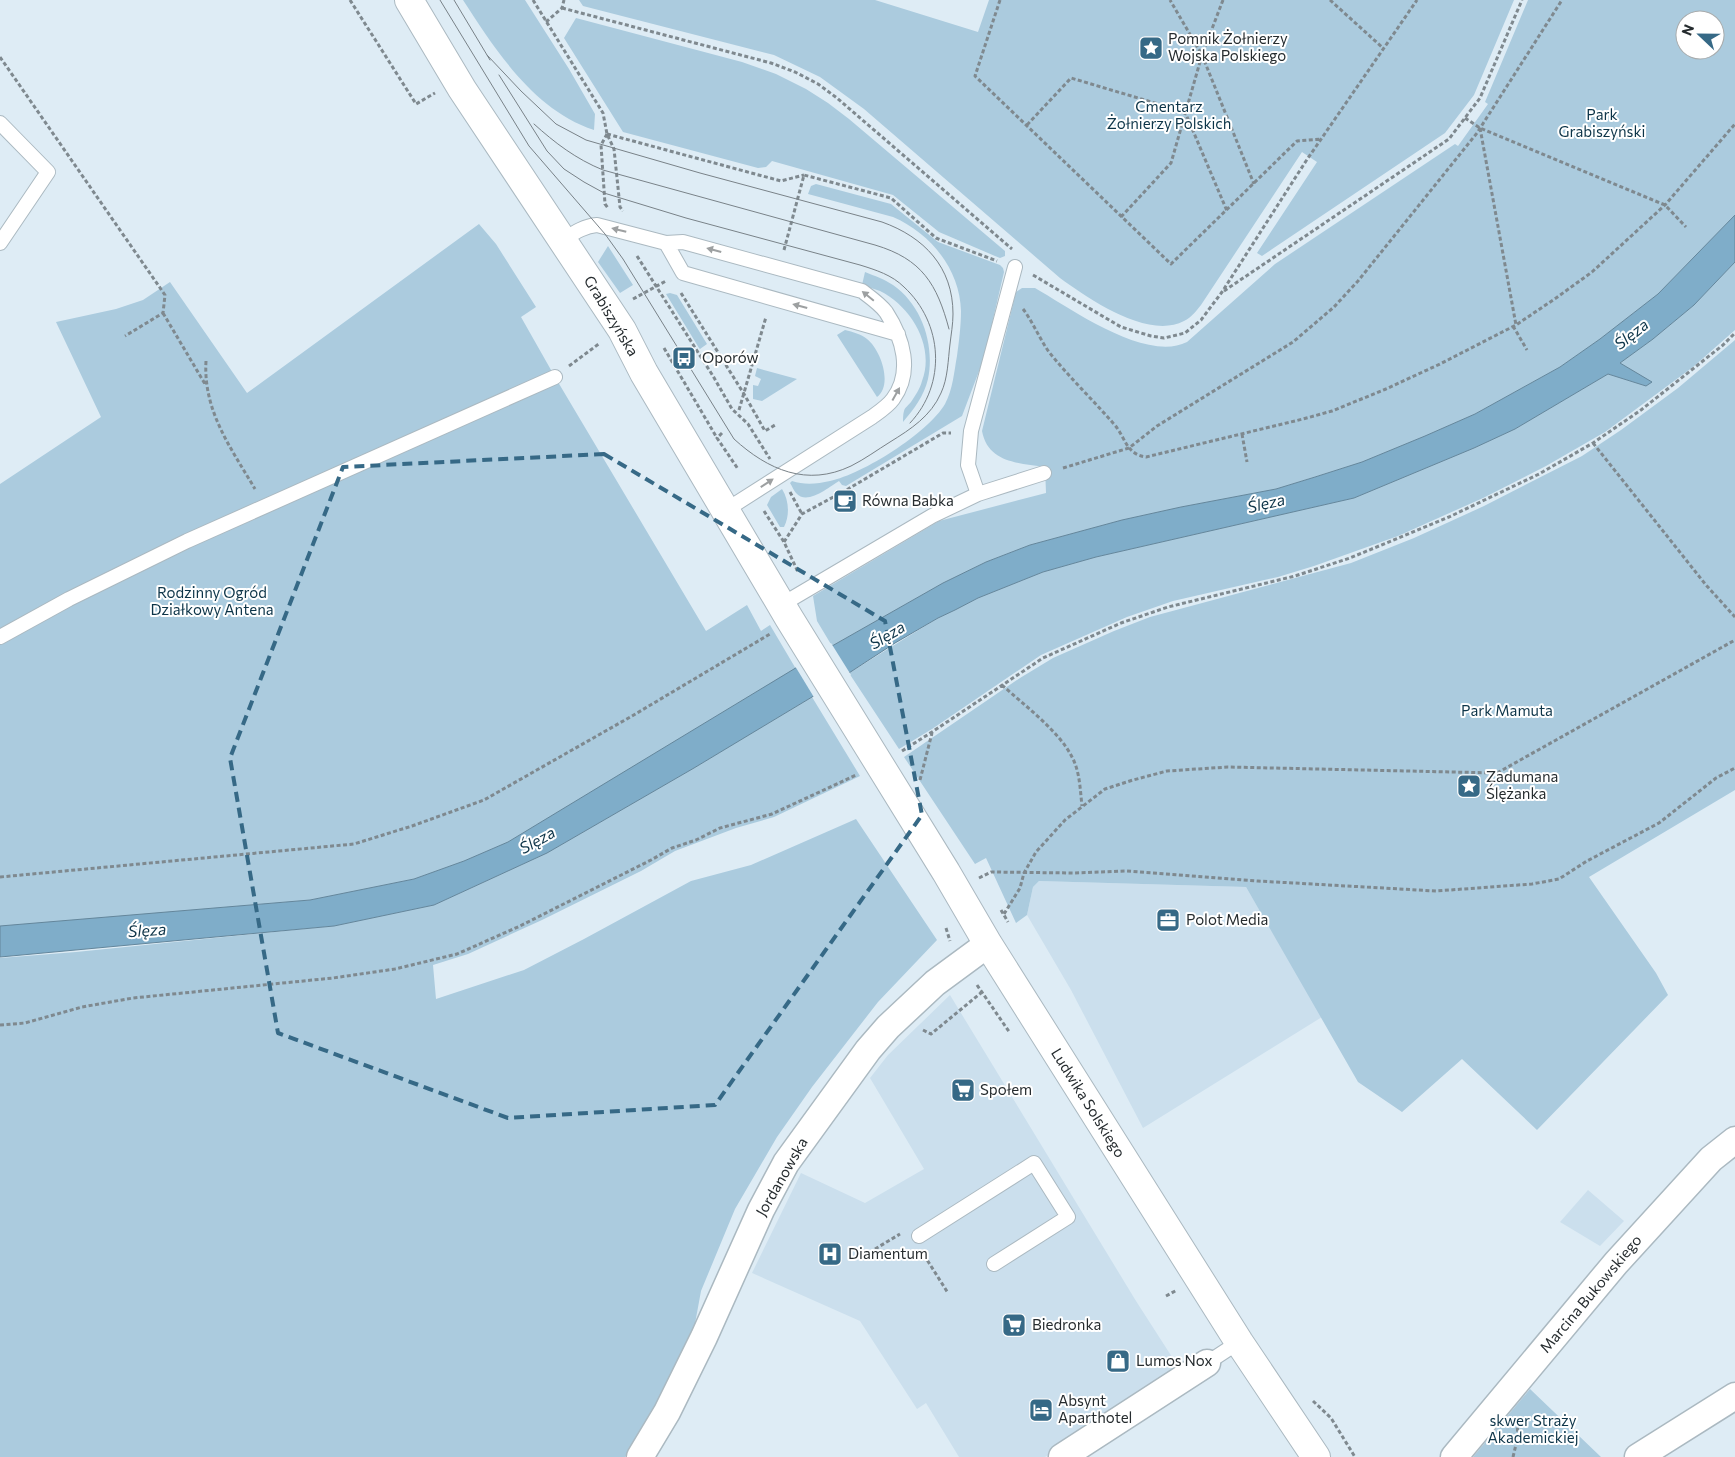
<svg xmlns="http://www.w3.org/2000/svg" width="1735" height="1457" font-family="Commissioner,sans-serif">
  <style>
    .built { fill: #cbdfed }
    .green { fill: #abcbde; fill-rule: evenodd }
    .water { fill: #7fadc9; stroke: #64869b }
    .pier { fill: #deecf5 }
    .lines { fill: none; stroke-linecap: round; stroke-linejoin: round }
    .lane-casing { stroke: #abb9c1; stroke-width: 16 }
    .street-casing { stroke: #abb9c1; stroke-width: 29 }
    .secondary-casing { stroke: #abb9c1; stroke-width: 30 }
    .path { stroke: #7f898f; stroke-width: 3; stroke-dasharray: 4 2.5; stroke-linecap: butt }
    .lane { stroke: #fff; stroke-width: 14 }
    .street { stroke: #fff; stroke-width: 26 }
    .secondary { stroke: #fff; stroke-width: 28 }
    .tram { stroke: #798288; stroke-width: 1 }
    .oneway { fill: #9da0a1 }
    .marked { fill: none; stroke: #366986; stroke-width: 4; stroke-dasharray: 10 6; stroke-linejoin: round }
    .labels { text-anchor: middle; stroke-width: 4; stroke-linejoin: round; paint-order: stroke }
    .poi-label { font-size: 15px; fill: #262c2f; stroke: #fff; text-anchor: start }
    .park-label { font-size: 15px; fill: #0c3448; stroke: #fff }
    .street-label { font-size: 15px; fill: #262c2f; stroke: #fff }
    .water-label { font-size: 16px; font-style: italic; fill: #0f364a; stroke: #fff }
  </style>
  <rect width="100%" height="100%" fill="#deecf5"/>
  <path class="built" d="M1039,881L1246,887L1322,1017L1143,1128L1071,990L1027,915L1033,887Z
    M950,995L1136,1301L1181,1371L1045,1457H959L926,1403L917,1409L860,1321L752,1273L801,1173L865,1203L924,1169L870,1078L888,1055Z
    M1588,1190L1624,1221L1600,1246L1560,1222Z"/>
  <path class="green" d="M463,0H525L569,69L595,114L594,130C534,110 496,51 463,0Z
    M579,0H875L978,32L989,0H1514L1474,95L1445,133L1262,256L1257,253L1317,162L1302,152L1201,305C1196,311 1192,317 1184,321C1148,340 1089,299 1060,278L864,109L820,77L774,55L583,6Z
    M1528,0H1735V215L1658,294L1600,339L1560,367L1475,414L1425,436L1362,462L1276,489L1181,507L1122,520L1030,545L986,562L943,583L832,646L817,621L813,596L939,521L1046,493L1045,467C1019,463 988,463 982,431L1016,292L1022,288H1035C1070,308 1146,363 1187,342L1275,264L1455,144L1458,146L1488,104L1485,102ZM1685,20H1715V50H1685Z
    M576,18L742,62L776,74L806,89L828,103L849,119L1005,251V256L1000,258L995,256L939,232L893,195L772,161L766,167L758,168L623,132L564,38Z
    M816,184L891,204L938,242L1000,265L1003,268L1004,272L984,358L962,416L846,486L842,485L839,481C829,487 807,506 796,493C794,491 792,486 790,483L792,481C804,485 817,484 830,481C863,474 928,433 945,404C953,389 954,372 957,356C959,342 961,325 961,311C960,269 930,233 893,217L808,194L811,186Z
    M479,224L496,244L536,307L521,317L555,377L706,631L747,605L761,631L770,625L796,669L508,842L464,861L414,879L310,900L0,927V484L101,417L56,322L116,309L143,300L170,282L247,393Z
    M608,246L633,285L620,293L598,262Z
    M1735,262V330L1693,367L1605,432L1546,466L1483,498L1398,536L1314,566L1278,577L1173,601L1127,617L1041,655L932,729L899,749L849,673L938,618L955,610L978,598L1043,572L1096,557L1354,498L1474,448L1515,429L1608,374L1646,386L1651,382L1620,363L1653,339L1694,305Z
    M865,272C875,276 884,279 893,285C922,305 935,345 928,379C924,396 914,409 903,422C903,419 903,414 904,411C905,407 909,405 911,402C915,396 920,389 922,381C935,347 912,307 880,291C874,289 868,287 862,285Z
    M670,293L677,295L707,344L700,349L699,348L666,294Z
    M845,330C853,332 861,334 867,339C881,350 893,385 877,397L837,335Z
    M1735,340V790L1589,877L1656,973L1668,995L1537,1130L1462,1059L1402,1112L1358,1082L1246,887L1039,881L1033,887L1027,915L1016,923L986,858L975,864L904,757L1020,678L1053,658L1114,631L1150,617L1351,563L1414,538L1484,506L1582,456L1621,430L1678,388Z
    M757,368L797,379L762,401L753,399V385L758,386L761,379L755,376Z
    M782,489C789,500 790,515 784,527H780L767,505L771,497Z
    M812,697L860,776L774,817L736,828L675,851L641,871L542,920L468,954L433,965L436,999L524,970L584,939L691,881L751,865L856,819L937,940L878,1002L812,1087L777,1137L735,1209L701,1291L694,1329L669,1381L644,1428L625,1457H0V958L76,952L334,926L434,905L547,853L694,768Z
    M1530,1389L1601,1457H1473Z"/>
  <path class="water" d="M1735,215V262L1694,305L1653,339L1620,363L1652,382L1646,386L1608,374L1515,429L1474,448L1354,498L1096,557L1043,572L978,598L955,610L938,618L895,643L812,697L694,768L547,853L434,905L334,926L0,957V926L310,900L414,879L464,861L508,842L832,646L943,583L986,562L1030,545L1122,520L1181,507L1276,489L1315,477L1362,462L1425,436L1475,414L1560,367L1600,339L1658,294Z"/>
  <path class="pier" d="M831,643L851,675L815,699L795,666Z"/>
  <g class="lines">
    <g class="lane-casing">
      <path id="lane" d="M0,123L48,172L0,243
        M563,240C574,233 584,226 597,225L666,243L683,242L862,291C870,297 880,304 886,312C903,338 913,372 893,399C888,406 879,412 872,417L726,510
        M666,243L683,273L898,334
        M978,494L968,465L971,431L1015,267
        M781,605L932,516L978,494L1044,473
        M0,637L69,599L187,541L555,377
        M919,1236L1034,1163L1068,1217L994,1264
        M1207,1363L1239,1342"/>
    </g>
    <g class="street-casing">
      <path id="street" d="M640,1457L667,1412L704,1337L761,1210L786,1163L868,1050L888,1027L935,983L988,944
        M1062,1457L1207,1363
        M1454,1457L1616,1263L1711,1159L1735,1140
        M1638,1457L1735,1396"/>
    </g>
    <g class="secondary-casing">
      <path id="secondary" d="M409,0L462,89L622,330L644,373L789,618L946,872L988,944L1239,1342L1316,1457"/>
    </g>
    <path class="path" d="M350,0L416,104L435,93
      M533,0L603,113L607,134L614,149L620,207L623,211
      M1000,0L975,76L1171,264L1297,141L1321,139
      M1223,0L1202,55L1254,184
      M1330,0L1383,48
      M562,8L771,63L795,72L818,84L837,98L1012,249
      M546,22L562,8L564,0
      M0,57L165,295L163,313L125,336
      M1465,118L1480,128L1665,205L1686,227
      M1027,125L1071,78L1185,112L1227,211
      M1480,128L1516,325
      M607,134L601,145L605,204L608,208
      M607,134L781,181L804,175
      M1121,217L1171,163L1202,55L1170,0
      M784,250L804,175L891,198L936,238L997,261
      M637,256L713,376L732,409L748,424L770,459
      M1033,275L1121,327L1151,336L1164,338L1185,333L1201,320L1222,292L1306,161L1417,0
      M1224,291L1449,139L1480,98L1522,0
      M681,293L744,394L765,431L775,425
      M633,299L666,281
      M1023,309C1033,322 1039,338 1049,352C1069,377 1092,399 1113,423C1126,437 1125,454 1146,457L1303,419L1332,411L1386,389L1440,364L1516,325L1556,298L1592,272L1665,205L1735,124
      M163,313L205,384
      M1513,326L1527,350
      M664,348L717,438
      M206,361C203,411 231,448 255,489
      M569,366L600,343
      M739,410L766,317
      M722,433L717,438L738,469
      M1242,434L1247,462
      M1593,443L1706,585L1735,617
      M1063,468L1129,448L1157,426L1293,342L1334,307L1358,281L1477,133L1562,0
      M790,492L802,514
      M764,511L784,542L798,572
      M784,542L802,514L848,489L943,433H951
      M1002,685C1024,705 1059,731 1072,757C1080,772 1080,789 1082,806
      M902,751L932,732L1043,658L1121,623L1168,607L1295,576L1350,558L1449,517L1539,474L1593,443L1641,410L1723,345L1735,333
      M920,780L932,733
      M0,877L354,844L412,826L484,800L632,716L770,634
      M979,878L991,872L1073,873L1127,871L1258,881L1436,891L1532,884L1559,879L1587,861L1659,823L1716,778L1735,768
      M1001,910L1008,922
      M1004,914L1020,888L1024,873L1036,852L1065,820L1105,789L1133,780L1167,771L1228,767L1497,773L1735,640
      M946,928L950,941
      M977,985L1010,1033
      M0,1025L25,1023L82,1007L133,998L333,978L395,969L457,954L520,926L651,860L672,848L696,840L720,828L772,814L856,775
      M923,1030L931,1034L982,992
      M875,1249L900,1234
      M924,1255L948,1293
      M1166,1296L1177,1290
      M1313,1401L1331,1418L1355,1457
      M1513,1457L1518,1436L1517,1423"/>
    <use href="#lane" class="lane"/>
    <use href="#street" class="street"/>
    <use href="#secondary" class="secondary"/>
    <path class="tram" d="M440,0L529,146L605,234L623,259L734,439C768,470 807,487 851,466C865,459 877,450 890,442C911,429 931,416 941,393C948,378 948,360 950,344C951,335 953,324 953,314C953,267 924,237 882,222L700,173L586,140L556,124L521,91L487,55
      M454,0L490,60
      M499,75L547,151L564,169L584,182L604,193L686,218L860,265C876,270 892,275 904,287C943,323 947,384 910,423
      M534,124C555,143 576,159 603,170L875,245C922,259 937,284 949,329"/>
  </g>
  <defs><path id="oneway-solid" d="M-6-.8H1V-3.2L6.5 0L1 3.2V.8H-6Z" transform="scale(1.25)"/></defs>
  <g class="oneway">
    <use href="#oneway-solid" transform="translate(619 230) rotate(-166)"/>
    <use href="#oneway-solid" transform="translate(714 250) rotate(-165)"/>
    <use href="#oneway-solid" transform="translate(868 296) rotate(-141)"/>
    <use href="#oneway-solid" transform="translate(800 306) rotate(-165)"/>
    <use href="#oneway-solid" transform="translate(896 394) rotate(-61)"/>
    <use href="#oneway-solid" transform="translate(767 483) rotate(-33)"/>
  </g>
  <path class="marked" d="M604,454L885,621L922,815L715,1105L508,1118L278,1033L230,758L343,467Z"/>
  <defs>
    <g id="sight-square" transform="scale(1.25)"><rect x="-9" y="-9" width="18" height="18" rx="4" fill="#366986" stroke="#fff"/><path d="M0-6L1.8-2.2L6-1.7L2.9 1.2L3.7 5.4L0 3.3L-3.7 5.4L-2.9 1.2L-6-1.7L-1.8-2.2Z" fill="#fff"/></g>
    <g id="bus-square" transform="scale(1.25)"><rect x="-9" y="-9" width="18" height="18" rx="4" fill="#366986" stroke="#fff"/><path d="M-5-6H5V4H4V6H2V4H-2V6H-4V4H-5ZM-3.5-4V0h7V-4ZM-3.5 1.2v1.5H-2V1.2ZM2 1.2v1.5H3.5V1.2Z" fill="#fff"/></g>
    <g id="cafe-square" transform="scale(1.25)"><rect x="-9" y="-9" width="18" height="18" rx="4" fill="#366986" stroke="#fff"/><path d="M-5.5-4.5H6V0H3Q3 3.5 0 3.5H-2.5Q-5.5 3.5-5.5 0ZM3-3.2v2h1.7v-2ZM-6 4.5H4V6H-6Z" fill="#fff"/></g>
    <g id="office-square" transform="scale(1.25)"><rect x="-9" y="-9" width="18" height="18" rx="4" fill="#366986" stroke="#fff"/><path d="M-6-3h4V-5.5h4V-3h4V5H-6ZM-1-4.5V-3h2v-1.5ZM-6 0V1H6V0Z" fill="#fff"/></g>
    <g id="supermarket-square" transform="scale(1.25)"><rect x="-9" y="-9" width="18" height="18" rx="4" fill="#366986" stroke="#fff"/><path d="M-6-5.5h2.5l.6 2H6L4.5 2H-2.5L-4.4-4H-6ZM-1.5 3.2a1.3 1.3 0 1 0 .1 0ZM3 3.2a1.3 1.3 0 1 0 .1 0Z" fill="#fff"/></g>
    <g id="hospital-square" transform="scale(1.25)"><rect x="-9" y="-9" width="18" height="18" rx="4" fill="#366986" stroke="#fff"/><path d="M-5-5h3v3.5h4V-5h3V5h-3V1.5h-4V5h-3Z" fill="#fff"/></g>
    <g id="shop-square" transform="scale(1.25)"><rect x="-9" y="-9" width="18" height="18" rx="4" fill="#366986" stroke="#fff"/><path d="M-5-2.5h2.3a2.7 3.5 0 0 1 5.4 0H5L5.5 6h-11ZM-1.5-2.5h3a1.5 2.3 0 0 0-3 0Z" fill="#fff"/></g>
    <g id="hotel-square" transform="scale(1.25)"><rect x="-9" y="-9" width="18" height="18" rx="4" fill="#366986" stroke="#fff"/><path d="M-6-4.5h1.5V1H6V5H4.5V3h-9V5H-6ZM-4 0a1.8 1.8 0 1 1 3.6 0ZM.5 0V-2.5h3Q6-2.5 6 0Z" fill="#fff"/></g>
  </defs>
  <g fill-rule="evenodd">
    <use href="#sight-square" x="1151" y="48"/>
    <use href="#bus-square" x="684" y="358"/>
    <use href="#cafe-square" x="845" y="501"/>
    <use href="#sight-square" x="1469" y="786"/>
    <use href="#office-square" x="1168" y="920"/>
    <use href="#supermarket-square" x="963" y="1090"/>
    <use href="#hospital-square" x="830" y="1254"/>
    <use href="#supermarket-square" x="1014" y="1325"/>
    <use href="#shop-square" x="1118" y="1361"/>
    <use href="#hotel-square" x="1041" y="1410"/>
  </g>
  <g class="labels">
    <g class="poi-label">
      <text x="1168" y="44">Pomnik Żołnierzy<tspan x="1168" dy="17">Wojska Polskiego</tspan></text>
      <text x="702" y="363">Oporów</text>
      <text x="862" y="506">Równa Babka</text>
      <text x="1486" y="782">Zadumana<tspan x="1486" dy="17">Ślężanka</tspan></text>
      <text x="1186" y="925">Polot Media</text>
      <text x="980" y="1095">Społem</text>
      <text x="848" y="1259">Diamentum</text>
      <text x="1032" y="1330">Biedronka</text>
      <text x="1136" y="1366">Lumos Nox</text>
      <text x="1058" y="1406">Absynt<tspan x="1058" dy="17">Aparthotel</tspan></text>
    </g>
    <g class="park-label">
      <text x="1169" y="112">Cmentarz<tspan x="1169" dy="17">Żołnierzy Polskich</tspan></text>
      <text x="1602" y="120">Park<tspan x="1602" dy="17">Grabiszyński</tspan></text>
      <text x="212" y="598">Rodzinny Ogród<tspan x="212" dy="17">Działkowy Antena</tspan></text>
      <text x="1507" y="716">Park Mamuta</text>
      <text x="1533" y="1426">skwer Straży<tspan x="1533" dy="17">Akademickiej</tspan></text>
    </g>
    <g class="street-label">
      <text transform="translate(611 316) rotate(59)" y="5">Grabiszyńska</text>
      <text transform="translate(1088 1103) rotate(58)" y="5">Ludwika Solskiego</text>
      <text transform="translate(782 1177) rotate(-60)" y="5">Jordanowska</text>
      <text transform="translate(1591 1294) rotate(-50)" y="5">Marcina Bukowskiego</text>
    </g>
    <g class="water-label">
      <text transform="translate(1631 334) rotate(-38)" y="6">Ślęza</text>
      <text transform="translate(1266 503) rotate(-13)" y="6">Ślęza</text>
      <text transform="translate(887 635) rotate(-31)" y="6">Ślęza</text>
      <text transform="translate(537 840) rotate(-29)" y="6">Ślęza</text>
      <text transform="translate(147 930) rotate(-4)" y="6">Ślęza</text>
    </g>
  </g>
  <g transform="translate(1700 35) rotate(292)"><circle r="24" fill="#ffffff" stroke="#a8abac"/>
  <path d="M0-4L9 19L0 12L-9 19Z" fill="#366986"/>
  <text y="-8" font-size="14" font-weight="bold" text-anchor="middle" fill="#262c2f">N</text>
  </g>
</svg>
